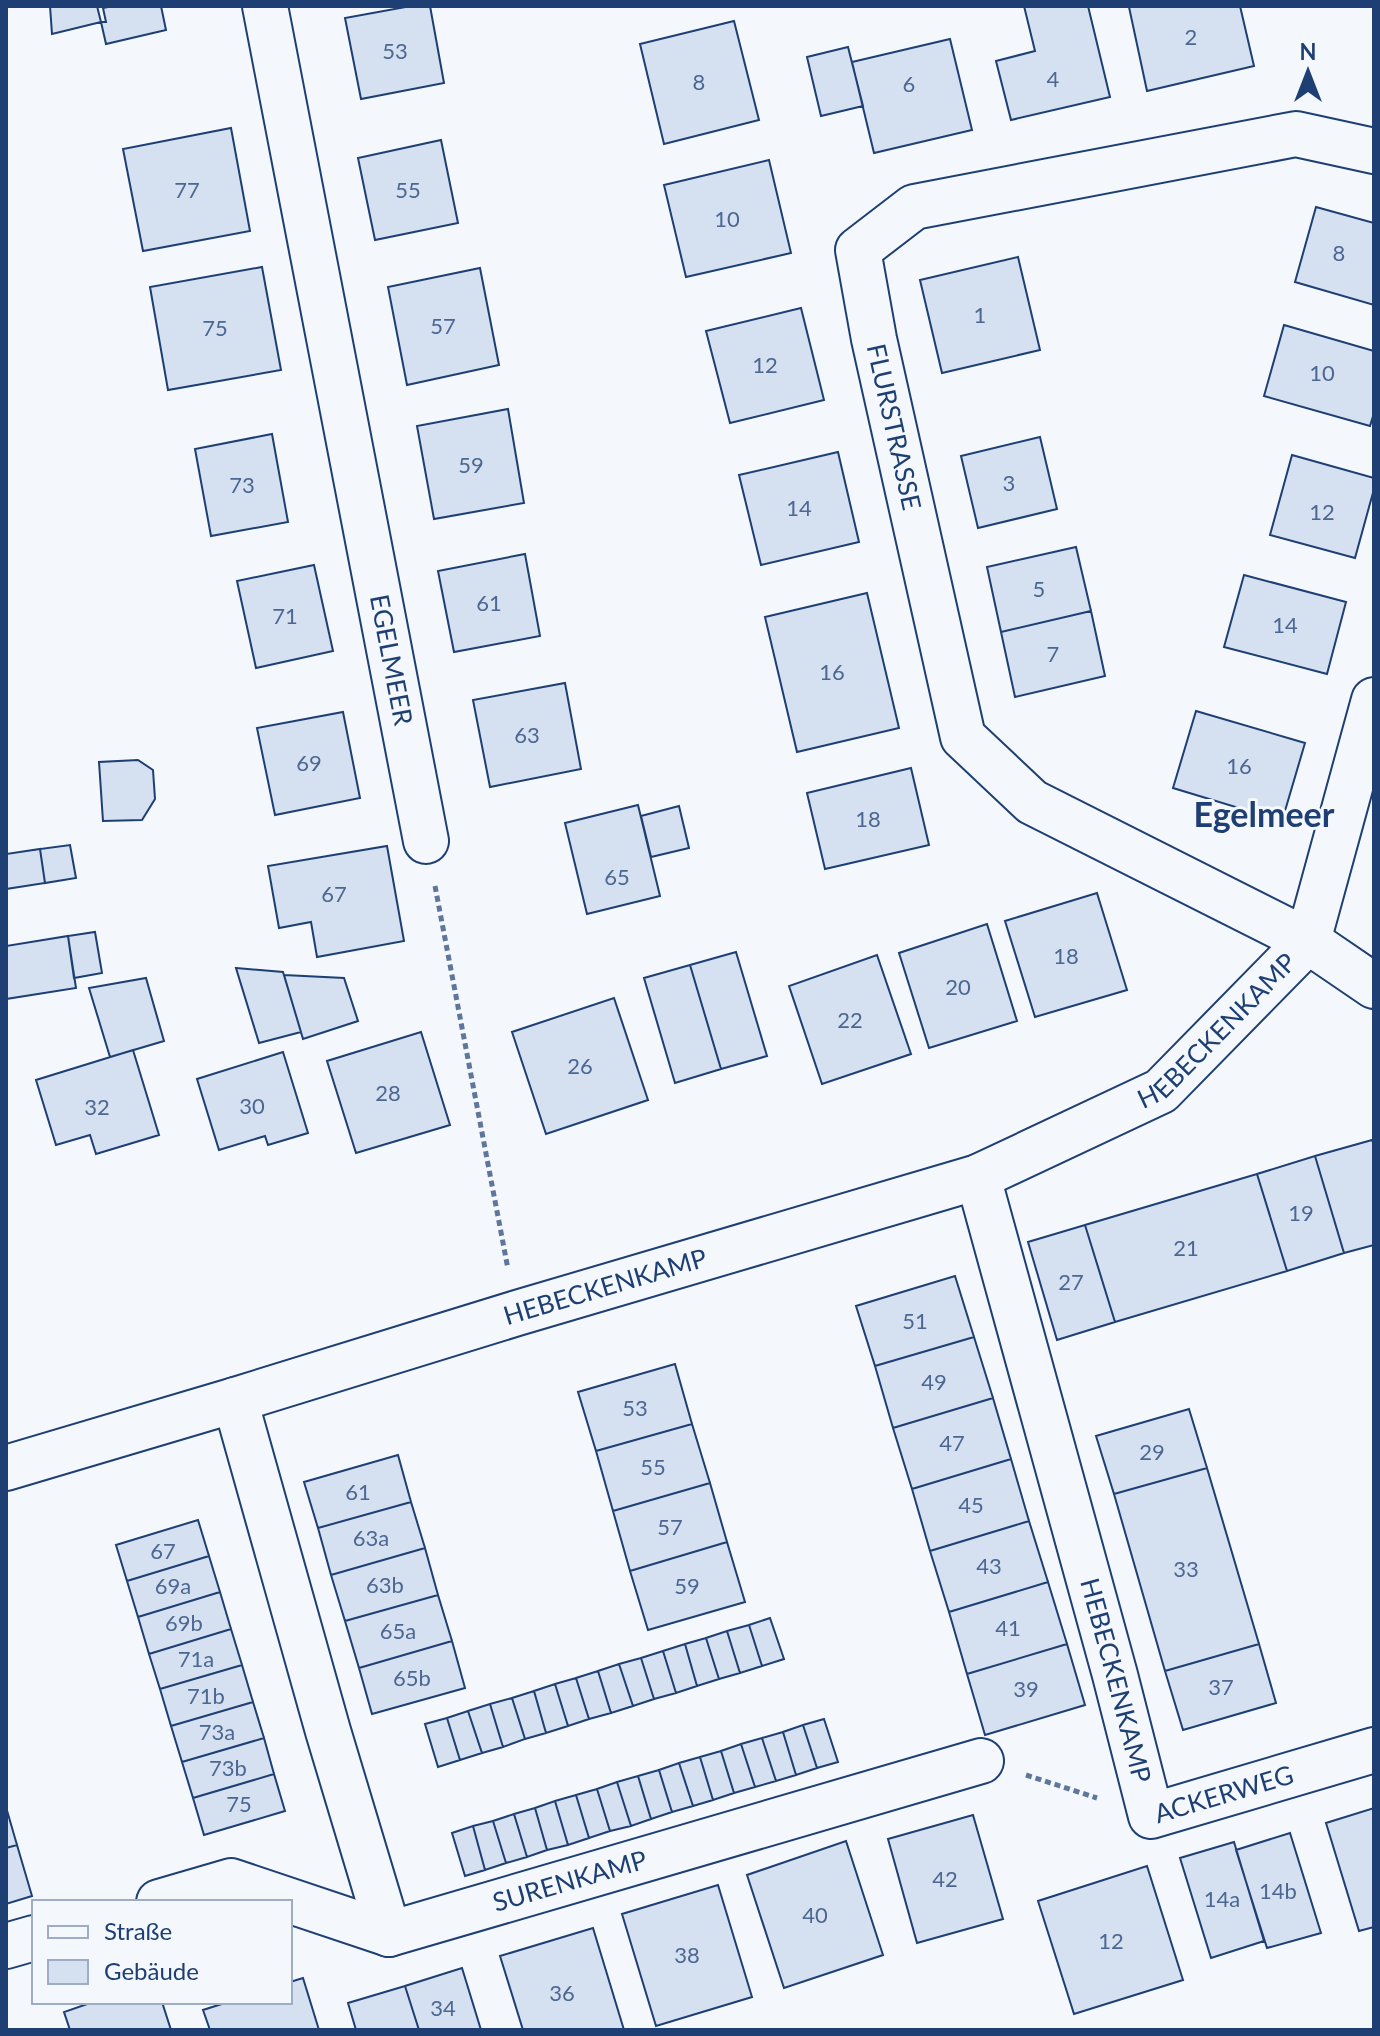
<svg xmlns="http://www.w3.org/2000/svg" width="1380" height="2036" font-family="Lato,sans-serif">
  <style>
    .building { fill: #d5e0f0; stroke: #1d3f73; stroke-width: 2 }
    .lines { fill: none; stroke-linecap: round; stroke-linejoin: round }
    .street-casing { stroke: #1d3f73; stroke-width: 48 }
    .path { stroke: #5e769c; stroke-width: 5; stroke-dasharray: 6 4; stroke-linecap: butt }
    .street { stroke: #f4f7fb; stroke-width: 44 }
    .labels { text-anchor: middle; stroke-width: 6; stroke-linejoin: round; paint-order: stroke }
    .number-label { font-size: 22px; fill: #4b6792 }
    .street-label { font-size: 26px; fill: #1d3f73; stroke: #f4f7fb }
    .district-label { font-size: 34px; font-weight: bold; fill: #1d3f73; stroke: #f4f7fb }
  </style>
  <rect width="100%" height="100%" fill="#f4f7fb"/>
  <path class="building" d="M50,6H97L101,22L52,34Z
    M113,6H161L166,30L106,44L101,22H106L103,8Z
    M411,6H430L444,83L361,99L345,18Z
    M1024,6H1088L1110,97L1011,120L996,61L1035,51Z
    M1240,6L1254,66L1147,91L1129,7Z
    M734,21L759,120L664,144L640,44Z
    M950,39L972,130L874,153L852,62Z
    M848,47L863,106L821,116L807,57Z
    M231,128L250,231L143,251L123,149Z
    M441,140L458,223L375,240L358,158Z
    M769,160L791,253L686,277L664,185Z
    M1316,207L1374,223V305L1295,282Z
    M1018,257L1040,350L942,373L920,280Z
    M262,267L281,370L168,390L150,287Z
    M480,268L499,365L407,385L388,287Z
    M801,308L824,400L730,423L706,331Z
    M1284,325L1374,351V413L1370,426L1264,396Z
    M508,409L524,503L434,519L417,426Z
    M272,434L288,522L211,536L195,449Z
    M1040,437L1057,509L978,528L961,456Z
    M838,452L859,542L761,565L739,475Z
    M1292,455L1374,478V489L1355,558L1270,535Z
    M1076,547L1091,611L1001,632L987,567Z
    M525,554L540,636L454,652L438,571Z
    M314,565L333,651L256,668L237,581Z
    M1244,575L1346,602L1327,674L1224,647Z
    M867,593L899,728L797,752L765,617Z
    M1091,611L1105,676L1015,697L1001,632Z
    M565,683L581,769L490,787L473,700Z
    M1196,711L1305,743L1282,821L1173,788Z
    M343,712L360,798L275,815L257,728Z
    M138,760L153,770L155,799L142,820L103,821L99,762Z
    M911,768L929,845L825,869L807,793Z
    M638,805L660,896L587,914L565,823Z
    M679,806L689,848L651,857L641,816Z
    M70,845L76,878L45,883L40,849Z
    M387,846L404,941L317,957L311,922L279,928L268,866Z
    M40,849L45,883L6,889V854Z
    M1097,893L1127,990L1035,1017L1005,921Z
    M987,924L1017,1021L929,1048L899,953Z
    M95,932L102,973L74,978L68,936Z
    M68,936L76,988L6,999V946Z
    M736,952L767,1056L721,1069L690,965Z
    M877,955L911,1054L822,1084L789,986Z
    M690,965L721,1069L675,1083L644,978Z
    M236,968L283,972L301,1032L259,1043Z
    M284,975L344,978L358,1021L303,1039Z
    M146,978L164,1041L110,1057L89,988Z
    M614,998L648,1100L546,1134L512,1032Z
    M421,1032L450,1125L356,1153L327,1061Z
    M133,1050L159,1135L96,1154L90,1135L56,1145L36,1080Z
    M283,1052L308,1133L268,1145L265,1136L219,1150L197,1079Z
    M1372,1140L1374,1145V1245L1344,1253L1315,1156Z
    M1315,1156L1344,1253L1287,1271L1257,1174Z
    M1257,1174L1287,1271L1115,1322L1085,1225Z
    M1085,1225L1115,1322L1057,1340L1028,1242Z
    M955,1276L974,1337L875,1366L856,1306Z
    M974,1337L993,1398L893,1428L875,1366Z
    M675,1364L692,1424L596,1451L578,1392Z
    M993,1398L1011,1459L912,1489L893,1428Z
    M1189,1409L1207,1468L1114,1494L1096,1436Z
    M692,1424L710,1483L613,1511L596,1451Z
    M398,1455L411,1502L318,1528L304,1482Z
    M1011,1459L1029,1521L930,1551L912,1489Z
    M1207,1468L1259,1644L1165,1671L1114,1494Z
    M710,1483L727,1542L630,1571L613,1511Z
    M411,1502L425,1548L331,1575L318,1528Z
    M198,1520L209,1556L127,1581L116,1545Z
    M1029,1521L1048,1582L949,1612L930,1551Z
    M727,1542L745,1602L648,1630L630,1571Z
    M425,1548L438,1595L345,1621L331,1575Z
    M209,1556L220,1592L138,1617L127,1581Z
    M1048,1582L1067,1644L967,1674L949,1612Z
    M220,1592L231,1629L149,1654L138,1617Z
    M438,1595L452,1641L359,1668L345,1621Z
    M770,1618L784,1659L762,1666L749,1625Z
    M749,1625L762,1666L740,1673L727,1631Z
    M231,1629L242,1665L160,1689L149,1654Z
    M727,1631L740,1673L719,1679L706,1638Z
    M706,1638L719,1679L697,1686L685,1644Z
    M452,1641L465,1688L372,1714L359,1668Z
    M685,1644L697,1686L676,1693L663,1651Z
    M1067,1644L1085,1705L985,1735L967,1674Z
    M1259,1644L1276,1703L1183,1730L1165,1671Z
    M663,1651L676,1693L654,1699L641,1658Z
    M641,1658L654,1699L633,1706L619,1664Z
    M619,1664L633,1706L611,1713L598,1671Z
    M242,1665L253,1702L171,1726L160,1689Z
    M598,1671L611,1713L589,1719L576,1678Z
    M576,1678L589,1719L568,1726L555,1684Z
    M555,1684L568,1726L546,1733L534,1691Z
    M534,1691L546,1733L525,1739L512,1698Z
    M512,1698L525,1739L503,1747L490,1704Z
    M253,1702L264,1738L182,1762L171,1726Z
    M490,1704L503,1747L482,1753L468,1711Z
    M468,1711L482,1753L460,1760L447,1718Z
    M447,1718L460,1760L438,1767L425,1724Z
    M824,1719L838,1762L817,1768L803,1725Z
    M803,1725L817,1768L796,1775L783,1732Z
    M783,1732L796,1775L776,1781L762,1738Z
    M264,1738L274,1774L193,1798L182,1762Z
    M762,1738L776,1781L755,1787L741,1744Z
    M741,1744L755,1787L734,1793L721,1751Z
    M721,1751L734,1793L713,1800L700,1757Z
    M700,1757L713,1800L693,1806L679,1763Z
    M679,1763L693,1806L672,1812L659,1770Z
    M659,1770L672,1812L651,1819L638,1776Z
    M274,1774L285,1811L204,1835L193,1798Z
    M638,1776L651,1819L631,1826L617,1782Z
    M617,1782L631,1826L610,1831L597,1789Z
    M597,1789L610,1831L589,1838L576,1795Z
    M576,1795L589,1838L568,1845L555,1801Z
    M555,1801L568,1845L547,1850L535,1808Z
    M6,1807L17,1845L6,1848Z
    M535,1808L547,1850L527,1857L514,1814Z
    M1374,1808V1927L1359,1931L1326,1823Z
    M514,1814L527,1857L506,1863L493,1821Z
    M973,1815L1003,1919L917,1943L888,1839Z
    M493,1821L506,1863L485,1870L473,1826Z
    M473,1826L485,1870L465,1876L452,1833Z
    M1290,1833L1321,1933L1267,1948L1236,1850Z
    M846,1841L883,1955L784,1988L747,1875Z
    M1234,1842L1264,1941L1211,1958L1180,1858Z
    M17,1845L32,1896L6,1904V1848Z
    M1147,1866L1183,1980L1074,2014L1038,1901Z
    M718,1885L752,1997L656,2026L622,1914Z
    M593,1928L624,2030H523L500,1956Z
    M462,1968L481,2030H419L405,1986Z
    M303,1978L319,2030H210L203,2010L228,2002H290V1982Z
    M405,1986L419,2030H356L348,2003Z
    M93,2002H162L171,2030H70L64,2012Z"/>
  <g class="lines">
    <g class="street-casing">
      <g id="street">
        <path id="s1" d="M265,6L426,841"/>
        <path id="s2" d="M1374,151L1296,134L914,207L858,250L874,339L963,737L1032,802L1308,941L1374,986"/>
        <path id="s3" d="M978,1177L1115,1675L1151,1816L1374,1750"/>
        <path d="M235,1400L328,1731L389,1934"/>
        <path id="s4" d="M6,1468L235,1400L517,1313L978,1177L1161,1091L1308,941L1374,700"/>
        <path id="s5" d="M159,1902L231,1881L389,1934L981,1761"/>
        <path d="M6,1946L34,1938"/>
      </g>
    </g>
    <path class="path" d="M435,886L508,1269
      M1026,1775L1097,1798"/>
    <use href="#street" class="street"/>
  </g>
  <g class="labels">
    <g class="number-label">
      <text x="1191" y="45">2</text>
      <text x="395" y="59">53</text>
      <text x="1053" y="87">4</text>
      <text x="699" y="90">8</text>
      <text x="909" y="92">6</text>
      <text x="187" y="198">77</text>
      <text x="408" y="198">55</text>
      <text x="727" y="227">10</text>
      <text x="1339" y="261">8</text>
      <text x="980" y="323">1</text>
      <text x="443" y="334">57</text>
      <text x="215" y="336">75</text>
      <text x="765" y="373">12</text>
      <text x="1322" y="381">10</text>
      <text x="471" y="473">59</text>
      <text x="1009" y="491">3</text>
      <text x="242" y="493">73</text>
      <text x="799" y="516">14</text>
      <text x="1322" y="520">12</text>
      <text x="1039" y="597">5</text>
      <text x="489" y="611">61</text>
      <text x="285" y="624">71</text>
      <text x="1285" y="633">14</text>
      <text x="1053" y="662">7</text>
      <text x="832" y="680">16</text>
      <text x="527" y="743">63</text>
      <text x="309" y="771">69</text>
      <text x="1239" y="774">16</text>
      <text x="868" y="827">18</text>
      <text x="617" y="885">65</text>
      <text x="334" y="902">67</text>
      <text x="1066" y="964">18</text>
      <text x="958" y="995">20</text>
      <text x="850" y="1028">22</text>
      <text x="580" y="1074">26</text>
      <text x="388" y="1101">28</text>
      <text x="252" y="1114">30</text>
      <text x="97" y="1115">32</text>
      <text x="1301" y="1221">19</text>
      <text x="1186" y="1256">21</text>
      <text x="1071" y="1290">27</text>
      <text x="915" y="1329">51</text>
      <text x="934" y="1390">49</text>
      <text x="635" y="1416">53</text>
      <text x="952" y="1451">47</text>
      <text x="1152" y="1460">29</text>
      <text x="653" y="1475">55</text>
      <text x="358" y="1500">61</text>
      <text x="971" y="1513">45</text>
      <text x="670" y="1535">57</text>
      <text x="371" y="1546">63a</text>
      <text x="163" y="1559">67</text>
      <text x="989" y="1574">43</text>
      <text x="1186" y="1577">33</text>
      <text x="385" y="1593">63b</text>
      <text x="173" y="1594">69a</text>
      <text x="687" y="1594">59</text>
      <text x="184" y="1631">69b</text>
      <text x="1008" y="1636">41</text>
      <text x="398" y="1639">65a</text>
      <text x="196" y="1667">71a</text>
      <text x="412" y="1686">65b</text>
      <text x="1221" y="1695">37</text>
      <text x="1026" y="1697">39</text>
      <text x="206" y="1704">71b</text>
      <text x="217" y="1740">73a</text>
      <text x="228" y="1776">73b</text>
      <text x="239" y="1812">75</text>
      <text x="945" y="1887">42</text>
      <text x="1278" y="1899">14b</text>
      <text x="1222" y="1907">14a</text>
      <text x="815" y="1923">40</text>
      <text x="1111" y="1949">12</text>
      <text x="687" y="1963">38</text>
      <text x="562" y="2001">36</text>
      <text x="443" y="2016">34</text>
    </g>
    <g class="street-label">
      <text dy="9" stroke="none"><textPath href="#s2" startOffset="720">FLURSTRASSE</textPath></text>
      <text dy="9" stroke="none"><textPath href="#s1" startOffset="666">EGELMEER</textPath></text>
      <text dy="9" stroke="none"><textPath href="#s4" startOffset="1298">HEBECKENKAMP</textPath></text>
      <text dy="9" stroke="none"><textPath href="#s4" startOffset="626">HEBECKENKAMP</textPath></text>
      <text dy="9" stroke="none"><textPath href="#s3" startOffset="522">HEBECKENKAMP</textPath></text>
      <text dy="9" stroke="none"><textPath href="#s3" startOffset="738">ACKERWEG</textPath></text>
      <text dy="9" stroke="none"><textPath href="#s5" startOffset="430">SURENKAMP</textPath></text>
    </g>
    <g class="district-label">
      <text x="1264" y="827">Egelmeer</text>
    </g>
  </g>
  <rect width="1380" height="2036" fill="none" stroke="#1d3f73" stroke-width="16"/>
  <rect x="32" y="1900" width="260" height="104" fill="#f4f7fb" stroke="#9eadc5" stroke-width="2"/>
  <rect x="48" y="1926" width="40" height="12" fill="#f4f7fb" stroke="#9eadc5" stroke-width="2"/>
  <text x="104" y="1940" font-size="24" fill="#1d3f73">Straße</text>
  <rect x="48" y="1960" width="40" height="24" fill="#d5e0f0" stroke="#9eadc5" stroke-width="2"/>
  <text x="104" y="1980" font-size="24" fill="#1d3f73">Gebäude</text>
  <g transform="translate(1308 72)" stroke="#f4f7fb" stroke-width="6" paint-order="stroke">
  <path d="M0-6L14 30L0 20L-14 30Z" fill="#1d3f73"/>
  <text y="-12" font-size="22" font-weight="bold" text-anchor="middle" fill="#1d3f73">N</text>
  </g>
</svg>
